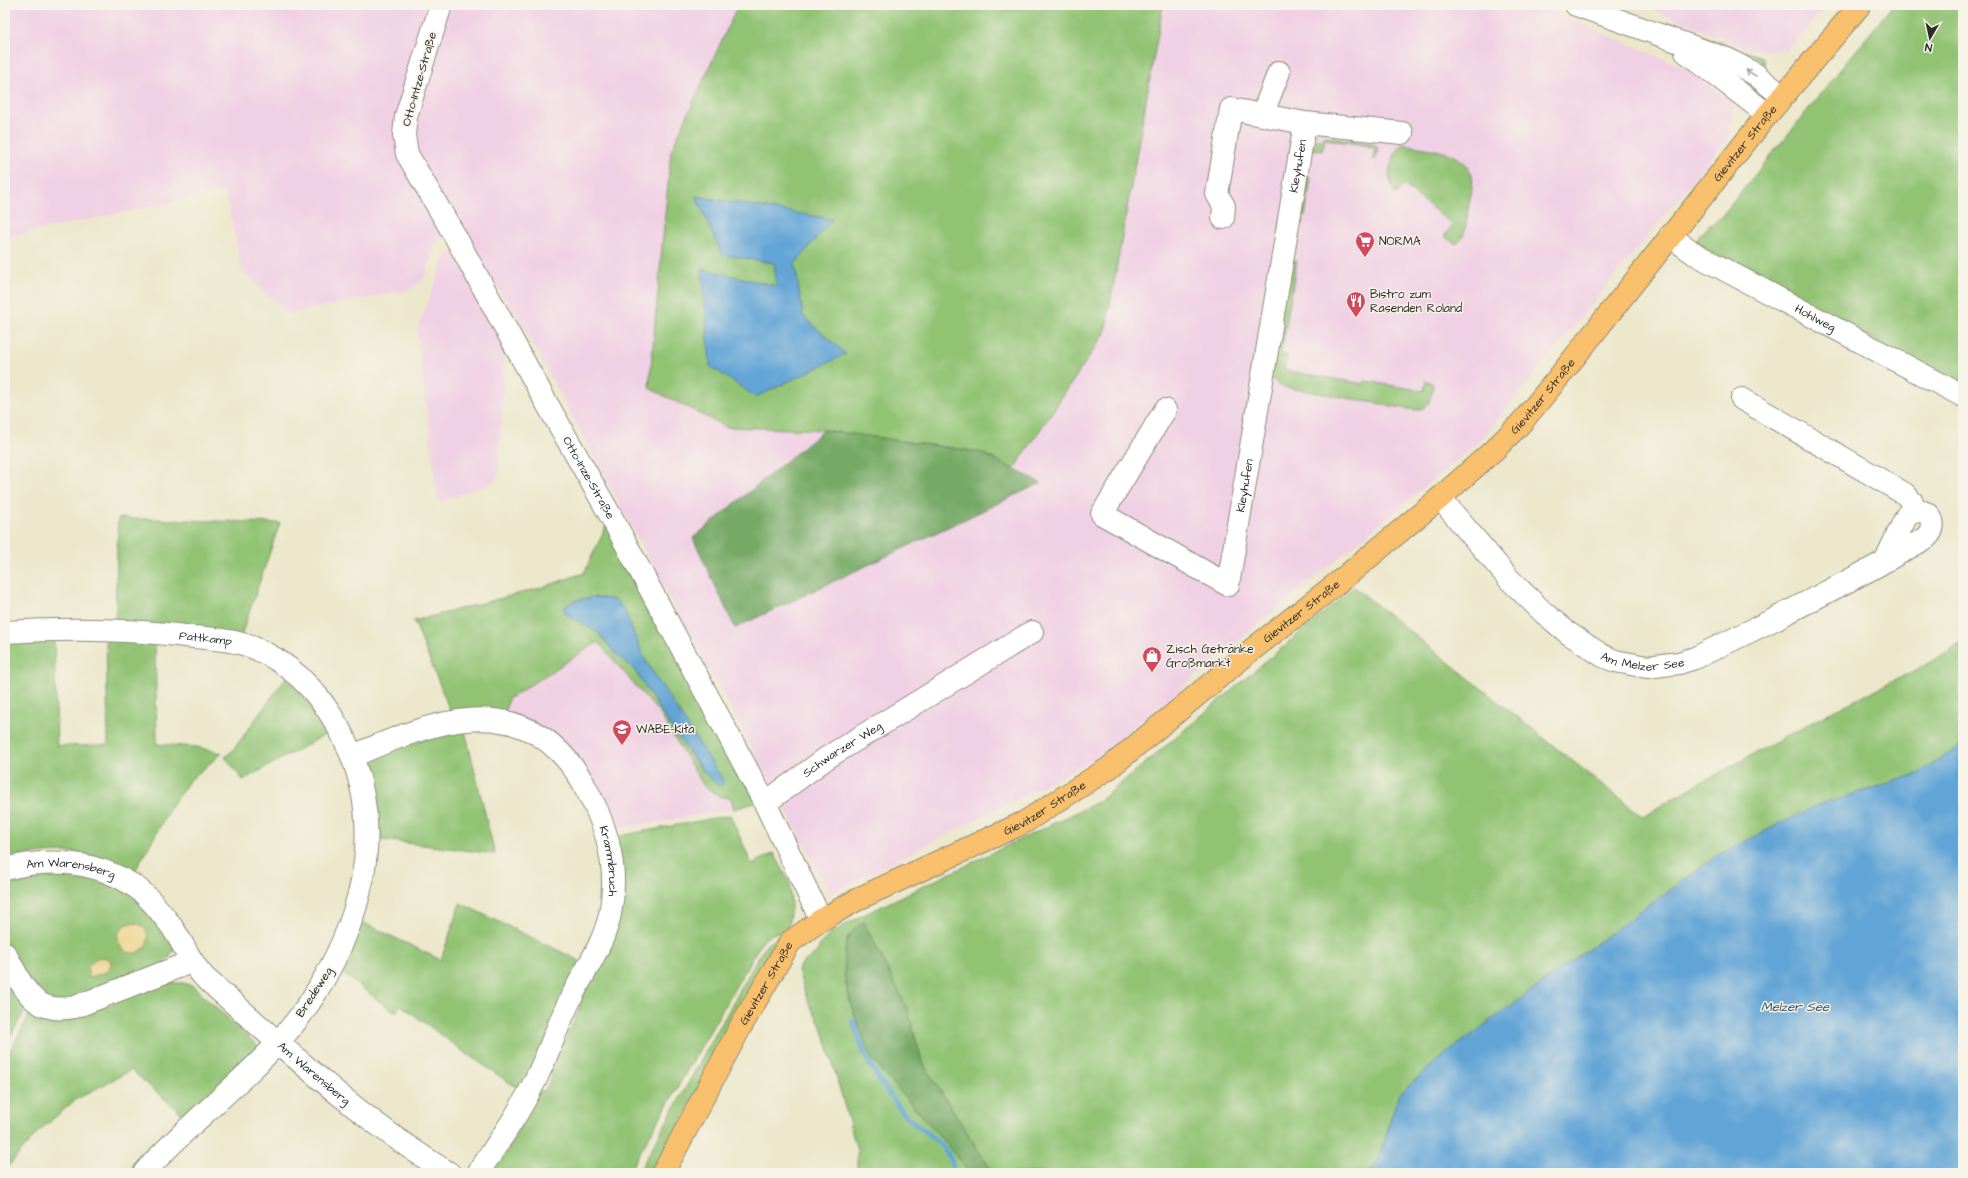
<svg xmlns="http://www.w3.org/2000/svg" width="1968" height="1178" font-family="'Architects Daughter',sans-serif">
  <style>
    .built { fill: #f0d0e4 }
    .green { fill: #91c373; stroke: #5e774f; fill-rule: evenodd }
    .forest { fill: #74a965; stroke: #506a48 }
    .sand { fill: #eeda9e; stroke: #8c8264 }
    .water { fill: #62a4d6; stroke: #466880 }
    .lines { fill: none; stroke-linecap: round; stroke-linejoin: round }
    .stream { stroke: #62a4d6; stroke-width: 5 }
    .minor-casing { stroke: #8c897b; stroke-width: 24 }
    .major-casing { stroke: #8c897b; stroke-width: 24 }
    .minor { stroke: #fff; stroke-width: 22 }
    .major { stroke: #f8bf6c; stroke-width: 22 }
    .oneway { stroke: #a0a0a0 }
    .labels { text-anchor: middle; stroke-width: 3; stroke-linejoin: round; paint-order: stroke }
    .street-label { font-size: 12px; fill: #2b2b2b; stroke: #f7f3e8 }
    .poi-label { font-size: 12px; fill: #2b2b2b; stroke: #f7f3e8; text-anchor: start }
    .water-label { font-size: 13px; font-style: italic; fill: #3e5567; stroke: #f7f3e8 }
  </style>
  <rect width="100%" height="100%" fill="#f7f3e8"/>
  <filter id="ink" filterUnits="userSpaceOnUse"><feTurbulence type="fractalNoise" baseFrequency=".025" numOctaves="2"/><feDisplacementMap in="SourceGraphic" scale="8" xChannelSelector="R" yChannelSelector="G"/><feConvolveMatrix kernelMatrix="1 2 1 2 8 2 1 2 1" color-interpolation-filters="sRGB"/></filter>
  <filter id="wash" filterUnits="userSpaceOnUse"><feTurbulence type="fractalNoise" baseFrequency=".012" numOctaves="4" result="noise"/><feDisplacementMap in="SourceGraphic" scale="16" xChannelSelector="R" yChannelSelector="G"/><feGaussianBlur stdDeviation="0.9" result="paint"/><feColorMatrix in="noise" values="0 0 0 0 0 0 0 0 0 0 0 0 0 0 0 0 0 1.4 0 .05"/><feComposite in="paint" operator="in"/></filter>
  <g filter="url(#wash)">
    <rect width="100%" height="100%" fill="#ece7cb"/>
    <path class="built" d="M5,5H1536L1690,70L1733,103L1730,135L1478,443L1095,759L831,894L523,326L458,227L444,234L436,243L424,279L409,290L288,314L242,270L225,191L5,237Z
      M1641,5H1828L1786,51L1749,49Z
      M455,253L505,344L498,474L493,483L438,502L417,330L446,255Z
      M598,642L660,714L704,786L719,796L731,798L734,809L611,830L602,808L505,713L508,699Z"/>
    <path class="green" d="M738,5H1163L1105,333L1014,469L980,452L824,430L726,427L649,388L671,151Z
      M1893,5H1963V388L1693,244L1706,228L1720,218Z
      M1675,26L1762,57L1765,64L1745,59L1678,34Z
      M1326,136L1374,144L1378,148L1376,159L1373,160L1375,147L1325,139L1322,151L1309,148L1304,177L1311,178L1305,216L1294,214L1309,144Z
      M1402,144C1424,149 1464,149 1472,175C1474,185 1470,199 1468,209C1466,220 1467,235 1458,243H1454L1444,236L1453,225L1404,185L1396,194C1394,189 1390,182 1389,176C1388,168 1396,149 1402,144Z
      M1286,259L1297,261L1281,354L1287,356L1284,370L1364,384L1365,381L1424,391L1426,380L1432,383L1433,386C1431,399 1429,410 1414,410L1284,387L1271,379Z
      M118,518L280,523L240,639L115,624Z
      M608,522L758,802L734,809L731,798L719,796L704,786L660,714L598,642L508,699L505,713H451L414,621L540,588L584,573ZM595,597L615,600L624,610L645,660L723,783L701,770L633,668L619,657L598,633L566,614L564,609Z
      M1354,587L1643,817L1676,796L1829,713L1924,666L1963,642V744L1918,774L1813,807L1399,1094L1378,1161L1367,1173H993L922,1062L908,1010L848,936L846,943L844,978L851,1006L871,1058L946,1142L969,1173H857V1150L823,1030L807,999L798,971L800,965L817,952L821,943L830,934L857,918L1100,801Z
      M54,637L57,746L108,745L106,637L155,640L157,744L196,747L222,753L189,781L172,805L134,873C99,854 76,849 36,854C25,855 15,855 5,858V639Z
      M287,676L332,731L243,780L225,757L234,749Z
      M464,727L495,854L375,839L366,767L368,761L374,756Z
      M730,815L752,864L774,853L790,883L791,908L787,935C773,930 766,936 758,948L628,1173H486L505,1143H512L537,1091L544,1092L552,1076L548,1071L557,1048L563,1045L580,1008L577,1000L599,963L614,837Z
      M53,867L125,885L176,947L169,958L161,966L73,1003H48L5,948V874L12,872L14,884L28,882L26,870Z
      M460,903L582,962L522,1091L461,1050L401,1005L395,1013L337,969L358,920L441,960Z
      M774,940H781L653,1173H638L762,951L767,944Z
      M5,974L18,1000L26,1009L5,1046Z
      M166,983H183L193,986L259,1047L256,1053L188,1119L131,1070L75,1100L38,1132L5,1170V1060L31,1012C47,1019 61,1022 78,1018L152,986Z"/>
    <path class="forest" d="M824,430L980,452L1041,483L735,628L693,538Z
      M864,922L908,1010L922,1062L993,1173H969C949,1146 927,1121 904,1096C894,1084 881,1072 872,1059C867,1052 865,1042 862,1034C851,1005 827,940 864,922Z"/>
    <path class="sand" d="M118 938a15 15 0 1 1 30 0a15 15 0 1 1-30 0Z
      M103,957L110,960L111,964L108,971L89,978L87,967L97,958Z"/>
    <path class="water" d="M696,196L832,219L795,264L803,316L846,354L756,397L710,366L702,269L777,286L774,263L722,255Z
      M595,597L615,600L624,610L645,660L723,780V783L721,786C705,784 645,686 633,668L619,657L598,633L566,614L564,609C569,599 585,599 595,597Z
      M1963,744V1173H1367L1378,1161L1399,1094L1445,1054L1716,856L1813,807L1918,774Z"/>
    <g class="lines">
      <path class="stream" d="M853,1021C858,1033 861,1047 867,1058C874,1075 890,1095 901,1110C918,1133 953,1141 953,1173"/>
    </g>
  </g>
  <g filter="url(#ink)">
    <g class="lines">
      <g class="minor-casing">
        <g id="minor">
          <path id="s1" d="M441,5L406,116L404,135L407,154L455,236L546,402L613,520L765,803L821,920"/>
          <path d="M1576,5L1727,59L1755,74L1782,96"/>
          <path d="M1686,52L1767,114"/>
          <path d="M1264,115L1266,105L1279,72"/>
          <path d="M1223,218L1224,206L1217,194L1231,109L1305,123L1402,133"/>
          <path id="s2" d="M1670,236L1695,254L1963,396"/>
          <path d="M1742,399L1905,494L1912,502L1915,511"/>
          <path id="s3" d="M1165,410L1102,514L1228,585L1305,123"/>
          <path id="s4" d="M1440,498L1510,580L1544,613L1568,633L1603,656L1615,661L1647,667L1679,663L1695,658L1773,620L1873,568L1926,538C1934,531 1935,522 1928,514L1919,510L1907,515L1886,559"/>
          <path id="s5" d="M5,632C68,628 132,629 194,637C214,639 234,640 252,647C289,662 317,690 337,725C388,815 368,909 315,994C272,1064 198,1111 144,1173"/>
          <path id="s6" d="M353,756C431,722 518,687 577,773C583,781 587,791 592,800C610,836 618,874 610,914C604,944 585,970 572,996C559,1021 551,1047 539,1072C523,1108 499,1141 478,1173"/>
          <path id="s7" d="M765,803L828,757L1032,632"/>
          <path id="s8" d="M5,869C47,858 93,860 131,884C146,893 158,909 169,923C183,941 189,962 205,978C284,1047 359,1119 449,1173"/>
          <path d="M5,954C24,985 30,1016 75,1007L191,962"/>
        </g>
      </g>
      <g class="major-casing">
        <g id="major">
          <path id="s9" d="M663,1173L741,1026L790,942L821,920L862,897L1023,823L1109,768L1249,652L1340,581L1440,498L1494,450L1521,423L1558,378L1763,120L1860,5"/>
        </g>
      </g>
      <use href="#minor" class="minor"/>
      <use href="#major" class="major"/>
    </g>
    <defs><path id="oneway-shaft" d="M-6 0H5M1.5-3L5.5 0L1.5 3" fill="none" stroke-width="1.6" stroke-linecap="round" stroke-linejoin="round"/></defs>
    <use class="oneway" href="#oneway-shaft" transform="translate(1751 73) rotate(-149)"/>
  </g>
  <defs>
    <g id="supermarket-pin" transform="scale(1)"><path d="M0 17L-7.5 6A9.5 9.5 0 1 1 7.5 6Z" fill="#d1495b" stroke="#f7f3e8"/><path d="M-6-5.5h2.5l.6 2H6L4.5 2H-2.5L-4.4-4H-6ZM-1.5 3.2a1.3 1.3 0 1 0 .1 0ZM3 3.2a1.3 1.3 0 1 0 .1 0Z" fill="#fff"/></g>
    <g id="restaurant-pin" transform="scale(1)"><path d="M0 17L-7.5 6A9.5 9.5 0 1 1 7.5 6Z" fill="#d1495b" stroke="#f7f3e8"/><path d="M-5-6h1v4h1v-4h1v4h1v-4h1v5L-1.5 .5V6h-2V.5L-5-1ZM5-6V6H3V1.5H1.5Q1.5-4 5-6Z" fill="#fff"/></g>
    <g id="shop-pin" transform="scale(1)"><path d="M0 17L-7.5 6A9.5 9.5 0 1 1 7.5 6Z" fill="#d1495b" stroke="#f7f3e8"/><path d="M-5-2.5h2.3a2.7 3.5 0 0 1 5.4 0H5L5.5 6h-11ZM-1.5-2.5h3a1.5 2.3 0 0 0-3 0Z" fill="#fff"/></g>
    <g id="school-pin" transform="scale(1)"><path d="M0 17L-7.5 6A9.5 9.5 0 1 1 7.5 6Z" fill="#d1495b" stroke="#f7f3e8"/><path d="M0-5L7-2L0 1L-7-2ZM-4 1L0 2.5L4 1V4Q0 6-4 4Z" fill="#fff"/></g>
  </defs>
  <g fill-rule="evenodd">
    <use href="#supermarket-pin" x="1365" y="241"/>
    <use href="#restaurant-pin" x="1356" y="301"/>
    <use href="#shop-pin" x="1152" y="656"/>
    <use href="#school-pin" x="622" y="729"/>
  </g>
  <g class="labels">
    <g class="street-label">
      <text transform="translate(419 79) rotate(-74)" y="4">Otto-Intze-Straße</text>
      <text dy="4" stroke="none"><textPath href="#s9" startOffset="1524">Gievitzer Straße</textPath></text>
      <text dy="4" stroke="none"><textPath href="#s3" startOffset="691">Kleyhufen</textPath></text>
      <text dy="4" stroke="none"><textPath href="#s2" startOffset="167">Hohlweg</textPath></text>
      <text dy="4" stroke="none"><textPath href="#s9" startOffset="1200">Gievitzer Straße</textPath></text>
      <text dy="4" stroke="none"><textPath href="#s1" startOffset="526">Otto-Inze-Straße</textPath></text>
      <text dy="4" stroke="none"><textPath href="#s3" startOffset="367">Kleyhufen</textPath></text>
      <text dy="4" stroke="none"><textPath href="#s9" startOffset="876">Gievitzer Straße</textPath></text>
      <text dy="4" stroke="none"><textPath href="#s5" startOffset="201">Pattkamp</textPath></text>
      <text dy="4" stroke="none"><textPath href="#s4" startOffset="269">Am Melzer See</textPath></text>
      <text dy="4" stroke="none"><textPath href="#s7" startOffset="94">Schwarzer Weg</textPath></text>
      <text dy="4" stroke="none"><textPath href="#s9" startOffset="552">Gievitzer Straße</textPath></text>
      <text dy="4" stroke="none"><textPath href="#s6" startOffset="344">Krammbruch</textPath></text>
      <text dy="4" stroke="none"><textPath href="#s8" startOffset="67">Am Warensberg</textPath></text>
      <text dy="4" stroke="none"><textPath href="#s9" startOffset="216">Gievitzer Straße</textPath></text>
      <text transform="translate(314 992) rotate(-57)" y="4">Bredeweg</text>
      <text dy="4" stroke="none"><textPath href="#s8" startOffset="396">Am Warensberg</textPath></text>
    </g>
    <g class="poi-label">
      <text x="1379" y="245">NORMA</text>
      <text x="1370" y="298">Bistro zum<tspan x="1370" dy="14">Rasenden Roland</tspan></text>
      <text x="1166" y="653">Zisch Getränke<tspan x="1166" dy="14">Großmarkt</tspan></text>
      <text x="636" y="733">WABE-Kita</text>
    </g>
    <g class="water-label">
      <text x="1795" y="1011">Melzer See</text>
    </g>
  </g>
  <rect width="1968" height="1178" fill="none" stroke="#f7f3e8" stroke-width="20"/>
  <g transform="translate(1930 38) rotate(189)" stroke="#f7f3e8" stroke-width="3" paint-order="stroke">
  <path d="M0-3L7 15L0 10L-7 15Z" fill="#2b2b2b"/>
  <text y="-6" font-size="11" font-weight="bold" text-anchor="middle" fill="#2b2b2b">N</text>
  </g>
</svg>
